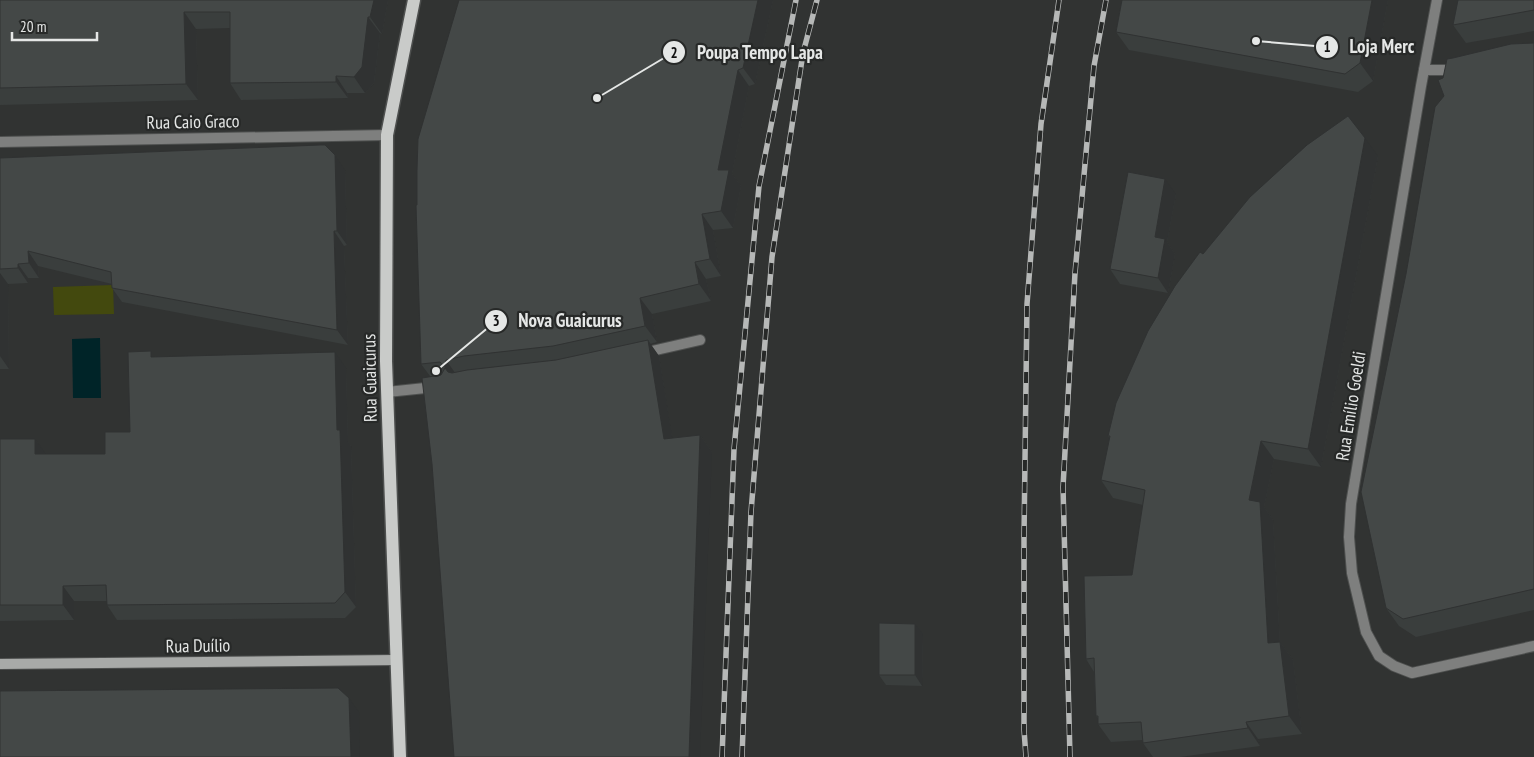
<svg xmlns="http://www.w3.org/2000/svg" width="1534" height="757" font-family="'PT Sans Narrow',sans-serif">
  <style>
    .green { fill: #43490e }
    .water { fill: #002428 }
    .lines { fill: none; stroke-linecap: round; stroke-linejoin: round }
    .lane-casing { stroke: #4e504f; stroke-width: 12 }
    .street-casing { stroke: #4e504f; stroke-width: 12 }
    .secondary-casing { stroke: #4e504f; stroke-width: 12 }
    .primary-casing { stroke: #4e504f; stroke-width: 15 }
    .lane { stroke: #7e7f7e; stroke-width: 10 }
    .street { stroke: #7e7f7e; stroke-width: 10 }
    .secondary { stroke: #a8aaa8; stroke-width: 10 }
    .primary { stroke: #c9cbc9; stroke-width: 12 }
    .rail-casing { stroke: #b6b8b7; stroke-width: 5.5 }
    .rail { stroke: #272928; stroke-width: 4; stroke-dasharray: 11; stroke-linecap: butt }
    .wall { fill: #3a3e3d }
    .shaded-wall { fill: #303232 }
    .building { fill: #444847; stroke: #303232 }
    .labels { text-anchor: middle; stroke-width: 4.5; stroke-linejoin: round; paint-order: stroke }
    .street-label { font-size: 18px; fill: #e5e7e6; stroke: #272928 }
    .leader { fill: none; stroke: #e5e7e6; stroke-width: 2 }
    .callout-dot { fill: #e5e7e6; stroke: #272928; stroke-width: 2 }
    .mark-label { font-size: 15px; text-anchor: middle; font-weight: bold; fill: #111 }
    .callout-label { font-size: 19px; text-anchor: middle; font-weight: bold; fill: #e5e7e6; stroke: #272928; stroke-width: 4.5; stroke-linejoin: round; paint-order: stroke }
  </style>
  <rect width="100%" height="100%" fill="#313332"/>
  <path class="green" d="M113,285L114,314L54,315L53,287Z"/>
  <path class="water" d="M100,338L101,398H73L72,339Z"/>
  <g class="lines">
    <g class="lane-casing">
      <path id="lane" d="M1424,70H1458
        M643,353L700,340
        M387,392L435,387"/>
    </g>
    <g class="street-casing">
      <path id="street" d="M1437,0L1421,86L1351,504L1349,537L1352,573L1366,632L1379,656L1394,666L1412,673L1534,646
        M0,142L387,135"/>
    </g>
    <g class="secondary-casing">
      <path id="secondary" d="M0,664L396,660"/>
    </g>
    <g class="primary-casing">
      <path id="primary" d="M400,757L386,361L387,135L414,0"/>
    </g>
    <use href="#lane" class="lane"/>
    <use href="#street" class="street"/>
    <use href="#secondary" class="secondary"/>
    <use href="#primary" class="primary"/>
    <g class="rail-casing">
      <path id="rail" d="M722,757L734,449L759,186L796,0
        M742,757L751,512L772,257L803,53L817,0
        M1026,757L1024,730V537L1027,304L1041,124L1059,0
        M1070,757L1063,487L1075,273L1094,66L1106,0"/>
    </g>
    <use href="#rail" class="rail"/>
  </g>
  <path class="wall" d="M0,0H388L382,34L380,33L374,83L365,93H347L348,98L241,100L230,83V28L196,29L198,100L0,105Z
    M773,0L755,84L749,86L732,174L741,186L733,228L713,230L721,276L706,279L711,301L652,314L657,342L650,344L659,356L672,438L700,435L712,452L430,376L421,364L417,205Z
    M1122,0H1388L1373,81L1358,92L1129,50L1116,32Z
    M1534,0V31L1466,43L1453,25Z
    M1534,43V610L1416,637L1399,626L1386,608L1444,96L1443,78L1453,58Z
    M1378,156L1321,467L1274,459L1264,507L1273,520L1280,642L1293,660L1302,734L1258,739L1260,746L1180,757H1153L1143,743V740L1111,742L1098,724V718L1096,716L1094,672L1086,659L1132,575L1143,505L1113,498L1101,480L1110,439L1108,436L1203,254Z
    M0,158L345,170L347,245L344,246L348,345L122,302L112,288V284L38,266L39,278H28V283L8,284L9,369H0Z
    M1176,194L1167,242L1175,254L1168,293L1120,284L1110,269Z
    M154,357L346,368L348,442L351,446L356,607L345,618L117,620L107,605V601H74V620L0,621V439H35L45,454H105L130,432Z
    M923,634L922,686L886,685L879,675Z"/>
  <path class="shaded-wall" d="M374,0H388L382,34L370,17Z
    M758,0H773L755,84L743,68Z
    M1372,0H1388L1373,81L1360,63Z
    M184,12L196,29L198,100L186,84Z
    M368,17L380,33L374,83L365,93L354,77Z
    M738,70L749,86L732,174L741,186L733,228L721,211L718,170Z
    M336,76L347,93L348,98L336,82Z
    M1365,138L1378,156L1321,467L1308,449Z
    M335,155L345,170L347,245L337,231Z
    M1165,179L1176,194L1167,242L1175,254L1168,293L1158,278L1155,237Z
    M702,214L713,230L721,276L710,259Z
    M334,231L344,246L348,345L337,330Z
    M28,251L38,266L39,278L29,263Z
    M695,262L706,279L711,301L699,284Z
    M18,264L28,278V283L18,268Z
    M0,273L8,284L9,369L0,356Z
    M640,298L652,314L657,342L645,326Z
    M648,340L659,356L675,455L664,439Z
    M335,352L346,368L348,442L351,446L356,607L345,592L337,430Z
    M446,360L458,377L455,383L444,366Z
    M700,435L712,452L700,757H689Z
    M35,439L46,454H35Z
    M1261,441L1274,459L1264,507L1273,520L1281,661L1268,643L1249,500Z
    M63,586L74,601V620L63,605Z
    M915,624L923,634L922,686L915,675Z
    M1280,642L1293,660L1302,734L1289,716Z
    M349,698L359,712L360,757H351Z
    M1246,722L1258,739L1260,746L1248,728Z"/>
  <path class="building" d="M0,0H374L370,17H368L362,67L354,77L336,76V82L230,83V12H184L186,84L0,88Z
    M459,0H758L743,68L738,70L718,170H729L721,211L702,214L710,259L695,262L699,284L640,298L645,326L553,346L464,356L446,360L444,366L440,362L421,364L416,205H417V170L418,139Z
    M1122,0H1372L1360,63L1345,74L1116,32Z
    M1458,0H1534V10L1453,25Z
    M1534,43V589L1403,619L1386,608L1361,492L1406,274L1435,107L1444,96L1438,80L1443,78L1447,59L1453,58L1511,44Z
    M1348,116L1365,138L1308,449L1261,441L1249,500L1260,502L1268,643L1280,642L1289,716L1246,722L1248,728L1143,743L1141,722L1098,724V716H1096L1094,658L1086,659L1084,576L1132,575L1145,490L1101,480L1110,436H1108L1116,403L1148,331L1175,286L1200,252L1203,254L1250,197L1307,145Z
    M320,145H325L335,155L337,231H334L337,330L112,288L111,272L28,251L29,263L18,264V268L0,269V158Z
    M1128,172L1165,179L1155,237L1165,239L1158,278L1110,269Z
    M648,340L664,439L700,435L689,757H454L432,464L422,378L441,375L445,368L448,372L452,373L467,370L556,360Z
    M151,351V357L335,352L337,430H340L345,592L335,603L107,605L106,585L63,586V605H0V439H35V454H105V432H130L128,352Z
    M879,623L915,624V675H879Z
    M338,688L349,698L351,757H0V691Z"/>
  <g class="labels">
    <g class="street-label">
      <text transform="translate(193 122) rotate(-1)" y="6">Rua Caio Graco</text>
      <text transform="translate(370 378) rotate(-91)" y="6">Rua Guaicurus</text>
      <text transform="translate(1351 406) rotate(-81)" y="6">Rua Emílio Goeldi</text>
      <text transform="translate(198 646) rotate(-1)" y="6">Rua Duílio</text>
    </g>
  </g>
  <path class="leader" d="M1256 41L1327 47M597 98L674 52M436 371L496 321"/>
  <g class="callout-dot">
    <circle cx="1256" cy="41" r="5"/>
    <circle cx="597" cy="98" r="5"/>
    <circle cx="436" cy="371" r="5"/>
    <circle cx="1327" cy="47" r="12"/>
    <circle cx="674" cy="52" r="12"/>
    <circle cx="496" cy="321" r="12"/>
  </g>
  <g class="mark-label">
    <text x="1327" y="52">1</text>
    <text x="674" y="58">2</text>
    <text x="496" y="326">3</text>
  </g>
  <g class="callout-label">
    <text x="1382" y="53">Loja Merc</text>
    <text x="760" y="59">Poupa Tempo Lapa</text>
    <text x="570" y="327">Nova Guaicurus</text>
  </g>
  <path d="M12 32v8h85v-8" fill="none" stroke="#e5e7e6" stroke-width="2.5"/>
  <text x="20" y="32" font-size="15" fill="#e5e7e6" stroke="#272928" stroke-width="4" paint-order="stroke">20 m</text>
</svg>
